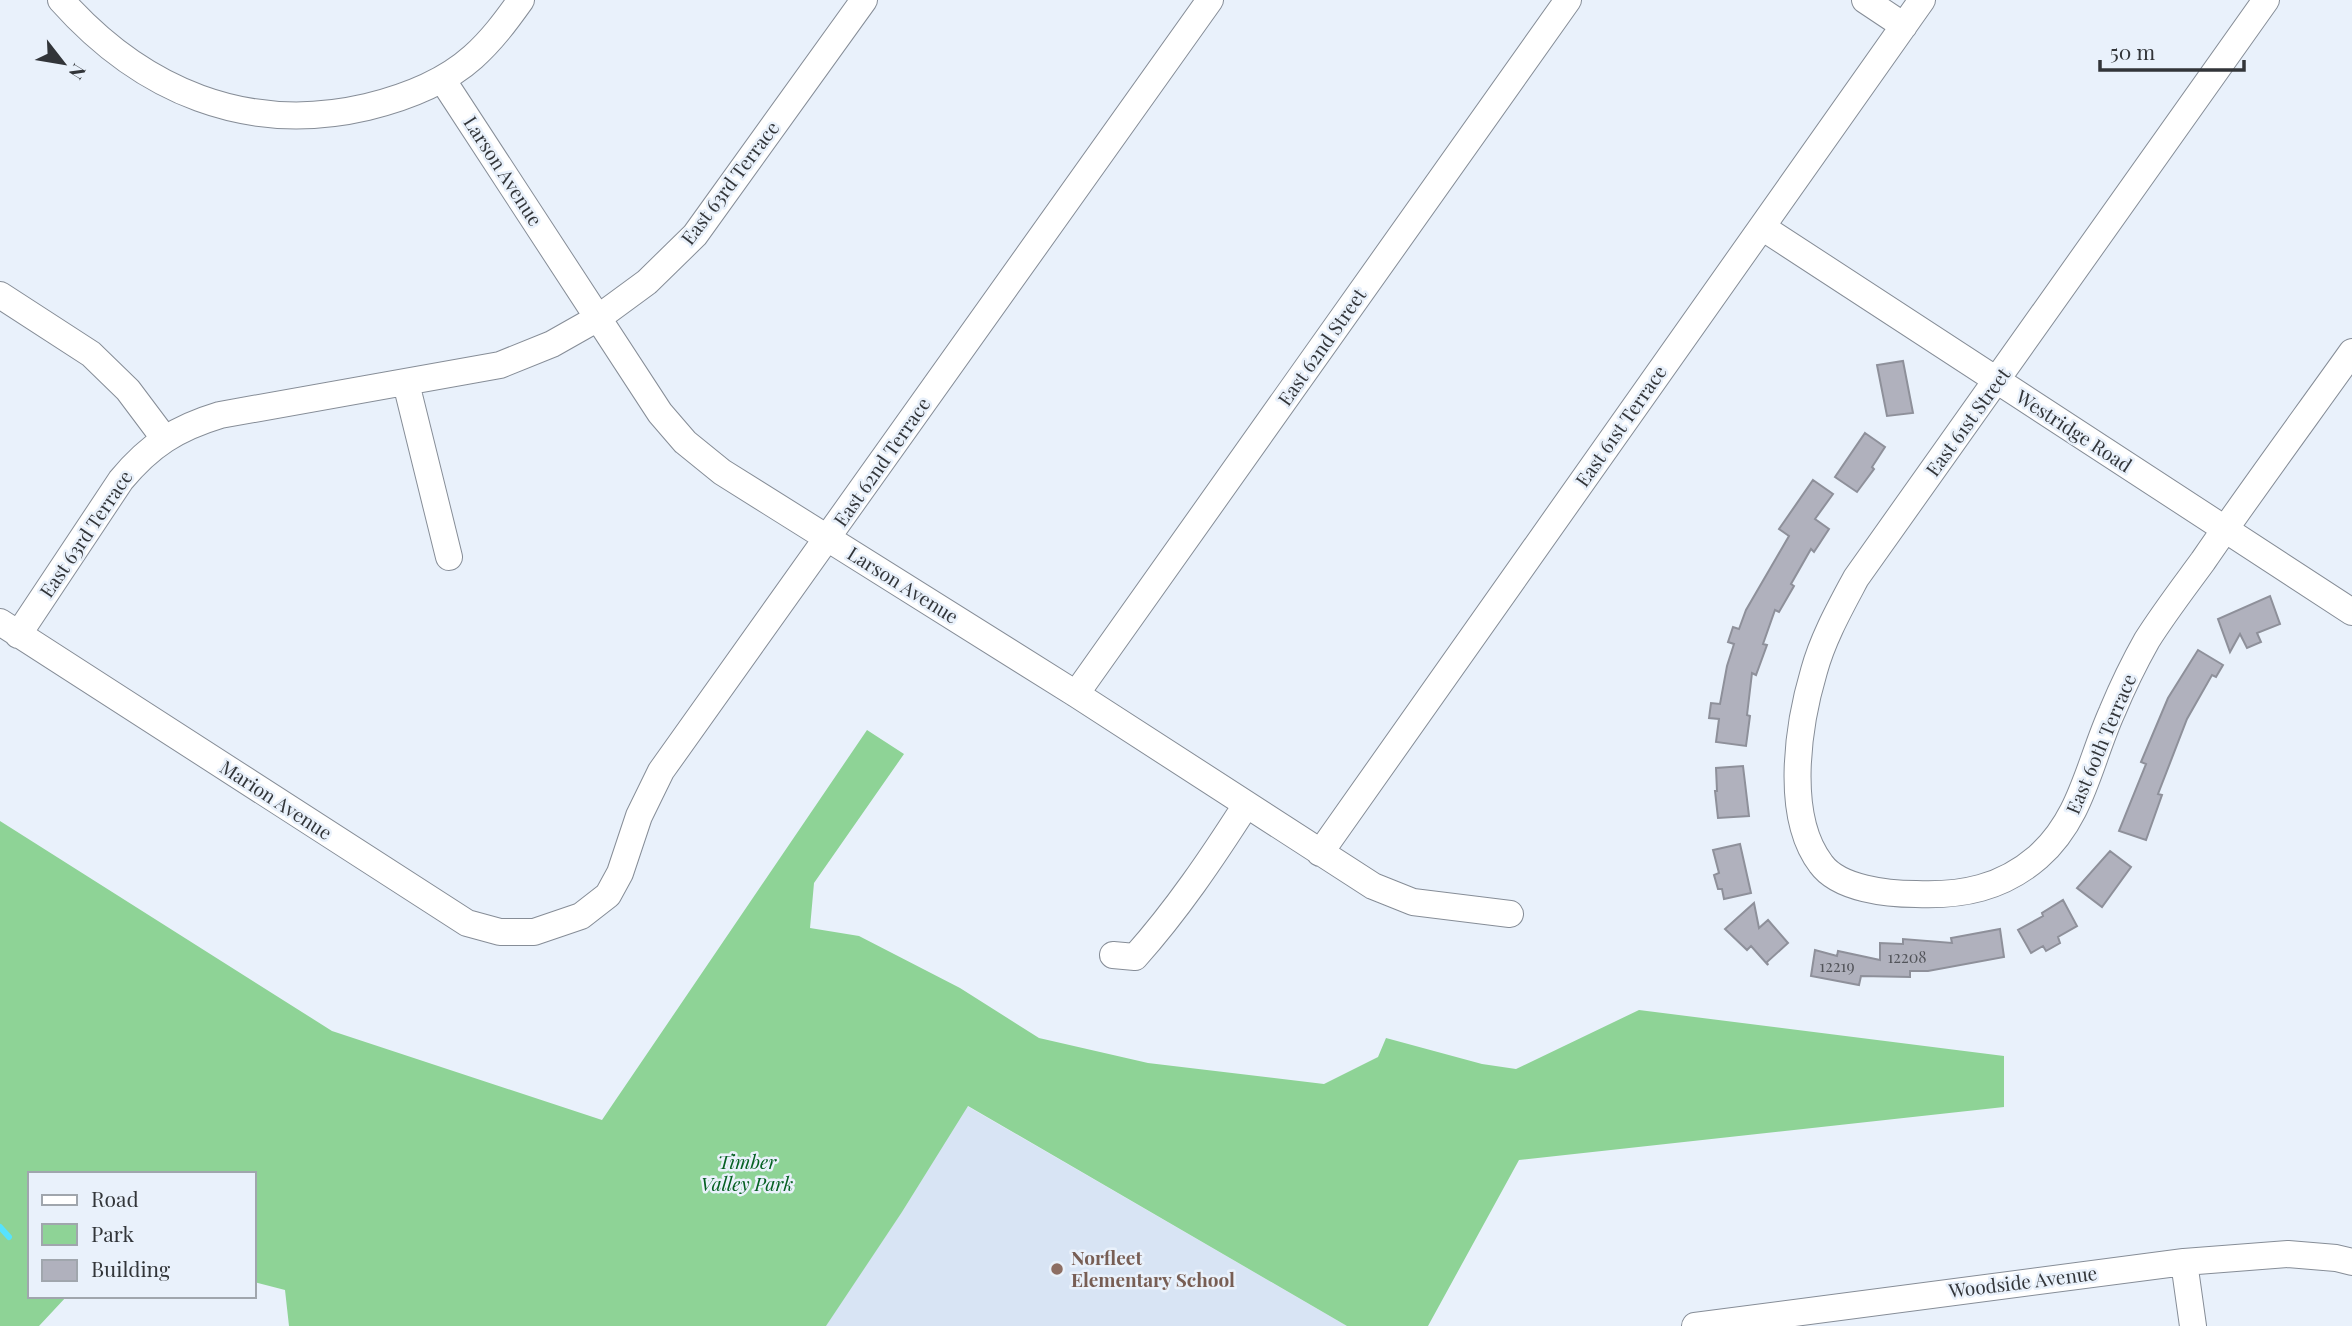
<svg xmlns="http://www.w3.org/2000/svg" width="2352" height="1326" font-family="'Playfair Display',serif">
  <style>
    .built { fill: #d8e4f4 }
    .green { fill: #8ed396 }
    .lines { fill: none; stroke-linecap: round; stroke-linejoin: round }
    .stream { stroke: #56e2fe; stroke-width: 6 }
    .building { fill: #b0b1bd; stroke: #8e909a; stroke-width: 2 }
    .minor-casing { stroke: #868d97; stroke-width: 28 }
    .minor { stroke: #fff; stroke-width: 26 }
    .education-dot { fill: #8d6e63; stroke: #e9f1fb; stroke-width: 2.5 }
    .labels { text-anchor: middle; stroke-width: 5; stroke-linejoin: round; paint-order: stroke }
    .number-label { font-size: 16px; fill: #52545a }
    .street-label { font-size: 19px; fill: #323539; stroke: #e9f1fb }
    .park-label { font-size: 19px; font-style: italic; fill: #056022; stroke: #e9f1fb }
    .education-label { font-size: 19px; font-weight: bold; fill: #785e54; stroke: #e9f1fb; text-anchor: start }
  </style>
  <rect width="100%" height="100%" fill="#e9f1fb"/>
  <path class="built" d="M967,1106L1347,1326H825L902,1212Z"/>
  <path class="green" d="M867,730L904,754L814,883L810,928L859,936L960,988L1039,1038L1148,1063L1324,1084L1378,1057L1386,1038L1482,1064L1516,1069L1639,1010L2004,1056V1107L1519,1160L1428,1326H1347L968,1106L902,1212L826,1326H289L285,1290L254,1282V1174H30V1296H67L39,1326H0V821L332,1031L602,1120Z"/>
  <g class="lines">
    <path class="stream" d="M0,1227L9,1237"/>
  </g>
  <path class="building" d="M1903,361L1913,413L1887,416L1877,365Z
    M1865,433L1885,447L1872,467L1874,469L1857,492L1835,477Z
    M1813,480L1833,494L1815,519L1829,529L1814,552L1811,549L1791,584L1794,586L1779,612L1775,610L1763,644L1767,645L1756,675L1752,673L1747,715L1750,716L1746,746L1716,742L1719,719L1709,718L1711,703L1720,704L1727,666L1734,644L1728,642L1733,627L1739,629L1746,610L1789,536L1779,529Z
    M2270,596L2280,624L2257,633L2261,642L2247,648L2240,634L2230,652L2218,619Z
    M2198,650L2223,665L2216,677L2212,675L2187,719L2158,794L2162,795L2146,840L2119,831L2146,764L2141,762L2168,698Z
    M1743,766L1749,816L1718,818L1715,791H1717L1716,768Z
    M1740,844L1751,893L1724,899L1722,889H1718L1714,875L1719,873L1713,850Z
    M2110,851L2131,867L2102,907L2077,888Z
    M2063,900L2077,926L2058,937L2060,943L2046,951L2043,946L2031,953L2018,930L2043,916L2042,913Z
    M1754,903L1759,928L1768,920L1788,943L1767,962L1768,965L1751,946L1747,950L1725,929Z
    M2000,929L2004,957L1928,971H1910V977L1861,976L1859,985L1811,976L1815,950L1837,956L1838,951L1880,960V943L1903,944V939L1952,943L1951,938Z"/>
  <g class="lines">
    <g class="minor-casing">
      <path id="minor" d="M61,0C142,91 247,135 367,107C404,98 444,83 473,57C492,40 506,21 521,0
        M1865,0L1904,26
        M2266,0L1856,578C1840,608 1823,638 1814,671C1798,725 1784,816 1821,864C1839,889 1888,894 1916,894C1962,896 2002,888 2038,857C2082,818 2089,763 2112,712C2122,688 2134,663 2147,640C2164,613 2184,587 2203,561C2251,491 2302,422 2352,352
        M442,79L660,413L685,442L722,472L1076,694L1373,886L1413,902L1510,914
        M1762,227L2352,612
        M0,295L91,354L128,390L164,438
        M406,383L449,557
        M0,622L467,923L500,932H534L581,916L608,895L620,873L639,816L661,771L1210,0
        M18,635L121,480C150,445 177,428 220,415L500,365L552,344L598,318L647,282L695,235L864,0
        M1076,694L1568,0
        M1320,853L1922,0
        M1113,955L1135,957C1177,910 1212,858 1246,805
        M2184,1262L2193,1326
        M1695,1326L2184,1262L2288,1254L2336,1258L2352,1262"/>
    </g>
    <use href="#minor" class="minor"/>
  </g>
  <circle class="education-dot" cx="1057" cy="1269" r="7"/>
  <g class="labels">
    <g class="number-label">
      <text x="1907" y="963">12208</text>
      <text x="1837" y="972">12219</text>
    </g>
    <g class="street-label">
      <text transform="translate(503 171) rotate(57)" y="7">Larson Avenue</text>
      <text transform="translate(730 183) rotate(-53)" y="7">East 63rd Terrace</text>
      <text transform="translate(1322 347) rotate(-55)" y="7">East 62nd Street</text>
      <text transform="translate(1968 422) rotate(-54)" y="7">East 61st Street</text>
      <text transform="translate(1621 426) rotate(-55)" y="7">East 61st Terrace</text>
      <text transform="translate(2074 431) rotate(33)" y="7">Westridge Road</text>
      <text transform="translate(882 462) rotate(-55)" y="7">East 62nd Terrace</text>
      <text transform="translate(86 534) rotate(-56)" y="7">East 63rd Terrace</text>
      <text transform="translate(903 585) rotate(32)" y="7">Larson Avenue</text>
      <text transform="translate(2101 744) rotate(-67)" y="7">East 60th Terrace</text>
      <text transform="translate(276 800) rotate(33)" y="7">Marion Avenue</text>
      <text transform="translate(2023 1282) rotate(-7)" y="7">Woodside Avenue</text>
    </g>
    <g class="park-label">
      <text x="747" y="1169">Timber<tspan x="747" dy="22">Valley Park</tspan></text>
    </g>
    <g class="education-label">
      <text x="1071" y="1265">Norfleet<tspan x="1071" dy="22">Elementary School</tspan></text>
    </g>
  </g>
  <rect x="28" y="1172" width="228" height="126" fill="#e9f1fb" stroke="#a0a6ad" stroke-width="2"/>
  <rect x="42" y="1195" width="35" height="10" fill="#ffffff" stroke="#a0a6ad" stroke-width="2"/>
  <text x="91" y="1207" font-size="21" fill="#323539">Road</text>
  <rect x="42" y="1224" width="35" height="21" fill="#8ed396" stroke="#a0a6ad" stroke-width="2"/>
  <text x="91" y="1242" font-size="21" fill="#323539">Park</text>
  <rect x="42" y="1260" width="35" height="21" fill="#b0b1bd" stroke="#a0a6ad" stroke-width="2"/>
  <text x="91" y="1277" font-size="21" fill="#323539">Building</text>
  <g transform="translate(63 63) rotate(121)" stroke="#e9f1fb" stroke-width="5" paint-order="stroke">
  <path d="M0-5L12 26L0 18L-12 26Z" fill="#323539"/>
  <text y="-10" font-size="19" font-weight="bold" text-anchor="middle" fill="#323539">N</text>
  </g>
  <path d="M2100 60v10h144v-10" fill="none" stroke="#323539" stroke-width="3.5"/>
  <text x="2110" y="60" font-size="21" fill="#323539" stroke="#e9f1fb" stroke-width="5" paint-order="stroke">50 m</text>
</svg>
